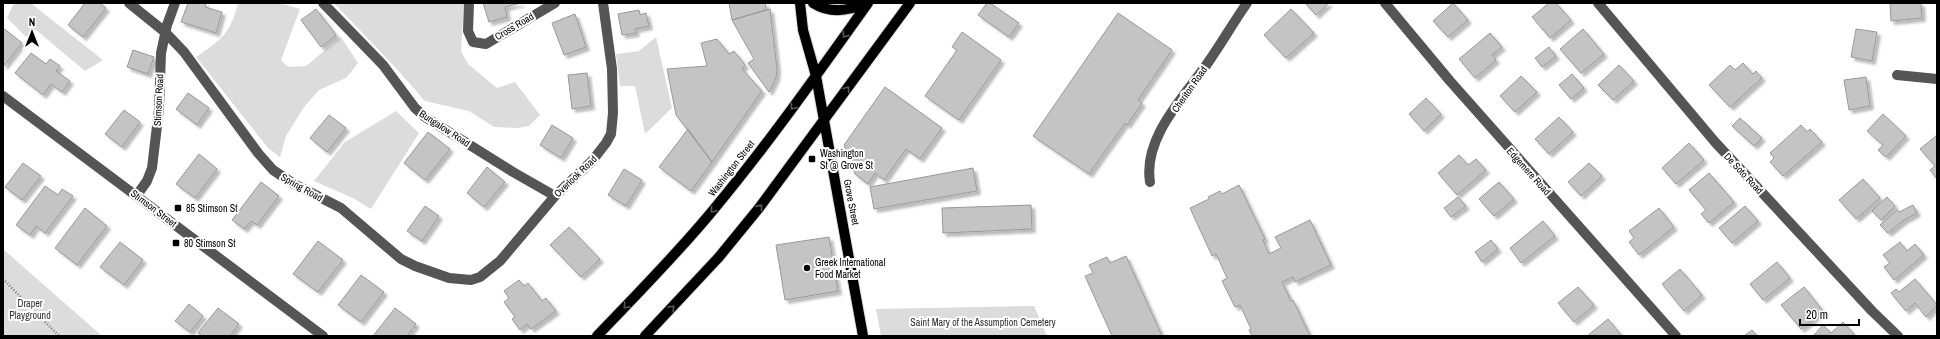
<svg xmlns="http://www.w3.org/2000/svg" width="1940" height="339" font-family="'Archivo Narrow',sans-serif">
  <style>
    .green { fill: #dcdcdc }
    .building { fill: #c4c4c4; stroke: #999; filter: url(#shadow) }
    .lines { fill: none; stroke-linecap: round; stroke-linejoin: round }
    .major-casing { stroke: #dbdbdb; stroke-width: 12 }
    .path { stroke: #777; stroke-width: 2.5; stroke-dasharray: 1 2; stroke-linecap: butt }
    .minor { stroke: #555; stroke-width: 10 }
    .major { stroke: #000; stroke-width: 10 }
    .oneway { stroke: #595959 }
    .poi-dot { fill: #000; stroke: #fff; stroke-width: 1.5 }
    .labels { text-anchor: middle; stroke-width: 4; stroke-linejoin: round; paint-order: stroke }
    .street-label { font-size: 10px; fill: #000; stroke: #fff }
    .poi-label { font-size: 10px; fill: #000; stroke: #fff; text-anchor: start }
    .park-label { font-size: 10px; fill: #333; stroke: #fff }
  </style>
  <defs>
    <filter id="shadow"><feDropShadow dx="3.5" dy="3.5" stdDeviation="1" flood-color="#0004"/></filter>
  </defs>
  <rect width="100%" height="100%" fill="#fff"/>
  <path class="green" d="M14,3H34L33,5L103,60L85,71L36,30L26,37L7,18Z
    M238,3H280L300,9L281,60L288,67L306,66L341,37L358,63L346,78L319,90L304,107L286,136L280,157L268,148L196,57C221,40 231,33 238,3Z
    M334,3H464L461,51L468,64L497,88L515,82L540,115L529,126L518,128L494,127L469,111L425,101L394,66Z
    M656,37L672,108L645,134L635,86H620L616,54L639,51Z
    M396,111L419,133L371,209L353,198L314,181L345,142Z
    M3,249L102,336H3Z
    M1034,306L1047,336H881L876,309Z"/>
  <path class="building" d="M85,3H100L106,8L83,37L68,25Z
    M188,3H206L205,7L222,12L216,33L181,22Z
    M483,3H521L505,7L507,17L489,22Z
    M729,3H765L766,10L732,20Z
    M987,3H990L1019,23L1009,37L978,15Z
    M1305,3H1329L1316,15Z
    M1453,3L1468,20L1448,37L1433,21Z
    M1549,3H1556L1571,20L1550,38L1532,17Z
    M1890,3H1921L1922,18L1891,21Z
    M316,9L336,35L321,47L301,20Z
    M770,9L777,69L776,78L769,92L748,63L754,59L732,20Z
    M1291,9L1314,33L1286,58L1264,35Z
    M639,10L640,15L646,13L649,26L635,29L636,33L622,35L618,14Z
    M1118,13L1172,50L1138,100L1142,103L1127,125L1125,123L1089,174L1033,136Z
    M575,14L586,47L564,55L552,23Z
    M3,28L22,43L4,66L3,65Z
    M1583,29L1604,54L1581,73L1560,49Z
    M1856,29L1877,32L1872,61L1851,57Z
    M962,32L1001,60L959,120L925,96L957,50L952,47Z
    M1490,33L1502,47L1492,55L1496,60L1475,78L1459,59Z
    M717,39L729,54L734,51L745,65L742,69L762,91L712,162L676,115L667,69L707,66L701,43Z
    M1549,47L1556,56L1542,67L1535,58Z
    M133,50L154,57L148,74L127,67Z
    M31,53L46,64L50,59L60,66L56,71L70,81L62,92L51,84L43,95L15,73Z
    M1743,63L1753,74L1756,71L1762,78L1730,107L1709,85L1730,65L1735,70Z
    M1619,65L1634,81L1613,100L1598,85Z
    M587,73L591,106L572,109L568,75Z
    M1572,74L1584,88L1571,99L1559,85Z
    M1521,76L1537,92L1515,112L1500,96Z
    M1866,77L1870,106L1849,110L1844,80Z
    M885,87L942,128L920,159L906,149L884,180L875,173L868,184L855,174L844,145Z
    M188,93L209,108L197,125L176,109Z
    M1426,98L1441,114L1424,131L1409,114Z
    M124,110L140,122L122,147L105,134Z
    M1883,114L1906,136L1886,157L1878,150L1883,145L1867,131Z
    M329,115L346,128L327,152L310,138Z
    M1559,117L1573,132L1549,154L1535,139Z
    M1740,118L1762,138L1754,146L1732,126Z
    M552,125L573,138L561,158L540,145Z
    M1801,125L1807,132L1810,129L1822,142L1783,176L1770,162L1774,158L1770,153Z
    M688,129L712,162L691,191L659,167Z
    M428,132L450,149L425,180L404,163Z
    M1937,135V177L1936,178L1930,170L1935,166L1920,149Z
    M1689,143L1704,160L1676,184L1662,168Z
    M199,154L217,169L195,198L176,184Z
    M1459,155L1468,165L1476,159L1486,170L1457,195L1438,173Z
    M23,163L41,176L22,200L5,187Z
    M1589,163L1602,176L1581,196L1568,182Z
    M487,167L505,182L484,207L467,193Z
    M973,168L977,191L874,209L870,187Z
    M624,169L642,180L626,206L608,195Z
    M1709,173L1734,202L1709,223L1701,214L1706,210L1689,190Z
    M1863,179L1880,198L1856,219L1839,200Z
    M261,182L279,196L257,225L251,221L244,229L232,220Z
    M1499,182L1514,199L1494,216L1479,199Z
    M1239,185L1265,239L1263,240L1269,254L1281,248L1275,237L1310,220L1331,265L1295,282L1293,277L1282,282L1291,301L1293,300L1310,336H1252L1249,330L1251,329L1240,305L1235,307L1222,281L1227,278L1216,254L1212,256L1190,208L1209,199L1208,197L1220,191L1222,194Z
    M45,186L58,195L62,189L73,196L45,233L36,226L30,235L16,225Z
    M1458,197L1466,206L1451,217L1444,208Z
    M1887,197L1895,206L1881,220L1872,211Z
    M1031,205L1032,229L943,233L942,208Z
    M1913,205L1917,213L1904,220L1888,233L1880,225L1897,210L1899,212Z
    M425,206L439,216L422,241L407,231Z
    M1745,206L1758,221L1732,243L1719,228Z
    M85,208L107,226L77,265L55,248Z
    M1659,208L1674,227L1639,255L1629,242L1634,238L1629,231Z
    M1543,221L1555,236L1521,263L1510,248Z
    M569,227L600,259L581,277L550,245Z
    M829,237L838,291L785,300L776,245Z
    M1491,240L1498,249L1482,262L1475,252Z
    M318,241L343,260L318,292L293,274Z
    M120,242L143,260L124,285L100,267Z
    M1900,242L1907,251L1915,244L1924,255L1894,280L1884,267L1890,263L1883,255Z
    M1126,256L1162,336H1112L1085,276L1093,273L1089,265L1107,257L1110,263Z
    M1777,262L1790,278L1763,300L1750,284Z
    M1680,269L1702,295L1684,311L1662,284Z
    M361,275L384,292L361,322L338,305Z
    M1915,279L1937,305L1926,317L1915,303L1906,311L1891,293L1896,289L1899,292Z
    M519,280L524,286L528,283L542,301L546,298L556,311L531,329L527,324L520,330L512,319L515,317L504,302L509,298L504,291Z
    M1578,287L1594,305L1574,322L1558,303Z
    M1804,287L1823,311L1801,329L1781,305Z
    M189,304L203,316L190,332L175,321Z
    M218,308L239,324L230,336H202L198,333Z
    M395,308L416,324L407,336H373Z
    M1608,319L1622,336H1587Z
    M1843,322L1854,334L1851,336L1814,335L1823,325L1831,333Z
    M1752,330L1757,336H1744Z"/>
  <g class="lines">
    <g class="major-casing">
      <path id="major" d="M800,3L803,30L816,76L863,336
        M813,3C830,14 849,11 867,3
        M597,336C637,294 678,253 714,209C769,143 818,73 868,3
        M645,336L719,257L759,208L910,3"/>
    </g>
    <path class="path" d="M3,279L59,336"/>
    <path class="minor" d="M129,3L165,32L184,52L258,153L273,170L294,184L341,208L401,259L415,266L449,278L471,280L480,277L500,261L555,196L592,161L606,143L611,134L613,113L612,69L603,3
      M323,3L383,65L415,108L425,117L513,172L555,196
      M469,3L468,31L473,42L486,44L555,3
      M1385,3L1450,81L1676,336
      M1598,3L1715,142L1872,311L1898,336
      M1897,75L1937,79
      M3,96L323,336
      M1150,182C1143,138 1183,98 1207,64C1221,44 1233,23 1247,3
      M137,195L147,181L152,168L159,109L161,53L167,25L175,3"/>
    <use href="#major" class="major"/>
  </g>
  <defs><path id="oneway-chevron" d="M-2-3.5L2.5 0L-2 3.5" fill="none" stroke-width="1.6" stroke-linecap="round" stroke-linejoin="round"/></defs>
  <g class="oneway">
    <use href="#oneway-chevron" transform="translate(845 35) rotate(126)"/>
    <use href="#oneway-chevron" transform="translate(847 89) rotate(-54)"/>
    <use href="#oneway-chevron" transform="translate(793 107) rotate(126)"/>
    <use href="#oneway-chevron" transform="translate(760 207) rotate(-51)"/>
    <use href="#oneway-chevron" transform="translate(713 210) rotate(130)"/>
    <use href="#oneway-chevron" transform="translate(626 306) rotate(133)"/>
    <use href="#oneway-chevron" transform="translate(672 308) rotate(-47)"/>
  </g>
  <g class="poi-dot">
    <rect x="808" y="155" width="8" height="8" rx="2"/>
    <rect x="174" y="204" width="8" height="8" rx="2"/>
    <rect x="172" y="239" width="8" height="8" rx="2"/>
    <circle cx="807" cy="268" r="4"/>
  </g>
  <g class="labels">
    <g class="street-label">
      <text transform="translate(514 26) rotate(-31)" y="4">Cross Road</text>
      <text transform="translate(1189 89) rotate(-55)" y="4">Cheriton Road</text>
      <text transform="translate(158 100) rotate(-87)" y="4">Stimson Road</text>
      <text transform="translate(445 128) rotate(33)" y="4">Bungalow Road</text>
      <text transform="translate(731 168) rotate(-52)" y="4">Washington Street</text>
      <text transform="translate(1529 171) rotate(48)" y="4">Edgemere Road</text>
      <text transform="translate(1744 173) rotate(47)" y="4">De Soto Road</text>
      <text transform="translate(575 176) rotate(-44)" y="4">Overlook Road</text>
      <text transform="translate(302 187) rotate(29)" y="4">Spring Road</text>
      <text transform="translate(852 202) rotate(79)" y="4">Grove Street</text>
      <text transform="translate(154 208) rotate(37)" y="4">Stimson Street</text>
    </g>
    <g class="poi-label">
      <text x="820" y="157">Washington<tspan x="820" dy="12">St @ Grove St</tspan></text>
      <text x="186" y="212">85 Stimson St</text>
      <text x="184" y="247">80 Stimson St</text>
      <text x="815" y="266">Greek International<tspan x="815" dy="12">Food Market</tspan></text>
    </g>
    <g class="park-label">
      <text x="30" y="307">Draper<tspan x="30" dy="12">Playground</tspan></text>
      <text x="983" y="326">Saint Mary of the Assumption Cemetery</text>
    </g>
  </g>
  <rect width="1940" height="339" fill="none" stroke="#000000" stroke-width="8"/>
  <g transform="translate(32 32)" stroke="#ffffff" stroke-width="3" paint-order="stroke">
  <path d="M0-3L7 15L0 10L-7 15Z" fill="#000000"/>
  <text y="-6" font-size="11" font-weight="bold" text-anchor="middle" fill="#000000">N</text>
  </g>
  <path d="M1800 319v6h59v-6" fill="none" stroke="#000000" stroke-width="2"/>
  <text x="1806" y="319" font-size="12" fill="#000000" stroke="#ffffff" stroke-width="3" paint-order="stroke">20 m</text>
</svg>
